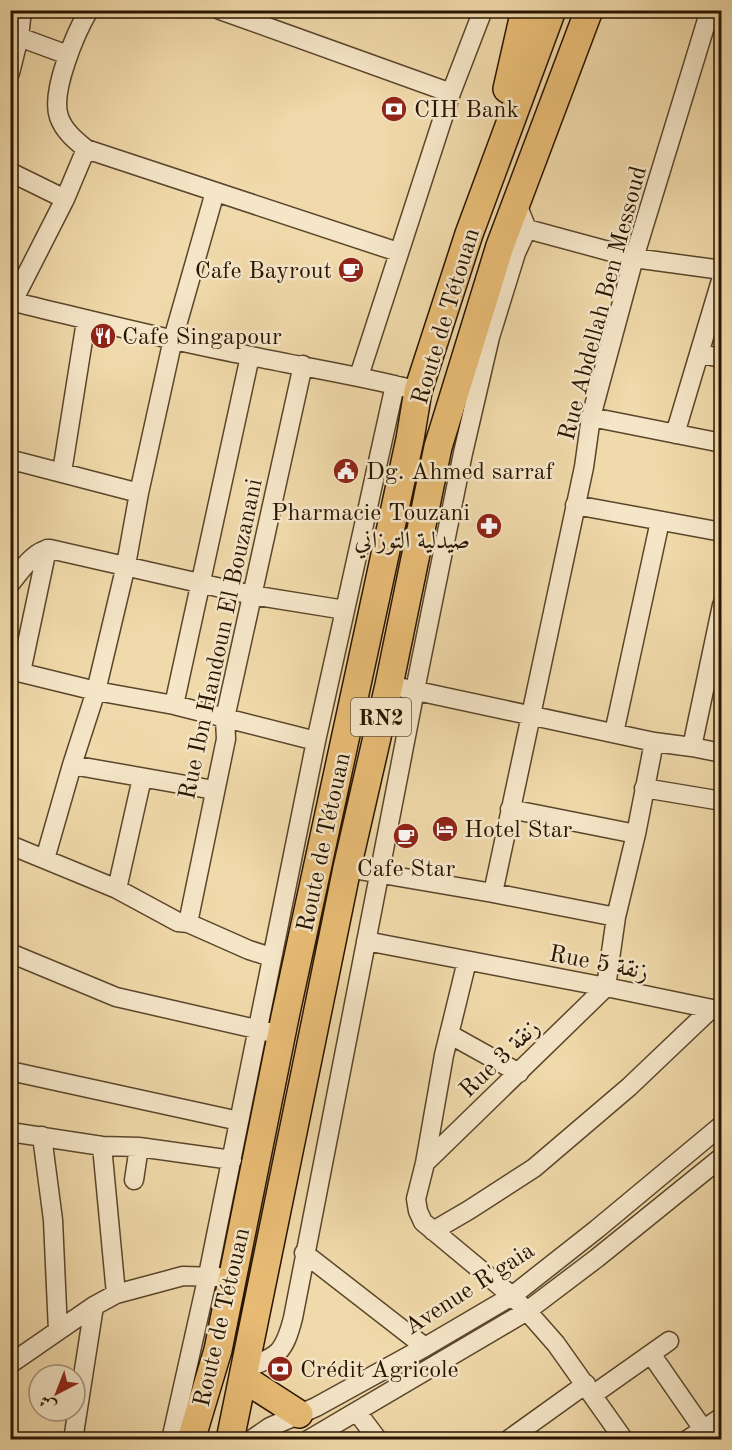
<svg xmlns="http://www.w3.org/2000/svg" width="732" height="1450" font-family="'Old Standard TT',Amiri,serif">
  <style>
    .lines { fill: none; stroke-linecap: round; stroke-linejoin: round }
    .minor-casing { stroke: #5a462a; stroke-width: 21 }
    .highway-casing { stroke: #281500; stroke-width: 30 }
    .minor { stroke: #f5e6c8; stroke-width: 18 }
    .highway { stroke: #e8bc75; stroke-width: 27 }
    .labels { text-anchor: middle; stroke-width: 5; stroke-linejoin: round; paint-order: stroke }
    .shield { fill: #f5e6c8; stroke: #66543c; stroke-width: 1.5 }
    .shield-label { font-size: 22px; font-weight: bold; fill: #281500 }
    .poi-label { font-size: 24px; fill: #281500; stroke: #f5e6c8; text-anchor: start }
    .street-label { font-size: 24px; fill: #281500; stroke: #f5e6c8 }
  </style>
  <rect width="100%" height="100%" fill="#f0d9aa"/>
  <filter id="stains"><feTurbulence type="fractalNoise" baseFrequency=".00333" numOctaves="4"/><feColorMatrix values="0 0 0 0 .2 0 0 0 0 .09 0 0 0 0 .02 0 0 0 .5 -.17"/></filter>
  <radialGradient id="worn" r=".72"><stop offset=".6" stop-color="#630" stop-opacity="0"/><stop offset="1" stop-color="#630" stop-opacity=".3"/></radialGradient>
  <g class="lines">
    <g class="minor-casing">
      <path id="minor" d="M89,10C76,32 50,92 59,117C64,131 75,140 86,149L398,252
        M220,10L451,93
        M19,37L68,55
        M10,73L19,37L22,10
        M10,172L65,199
        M527,229L634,258L722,270
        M10,301C90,320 170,341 251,356C303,367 355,375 407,388
        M10,307L65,199L86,149
        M700,354L722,358
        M359,376L451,93L483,10
        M591,417L722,443
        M675,434L722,277
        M10,467L16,461L139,493
        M62,472L86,321
        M575,505L722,532
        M10,584C21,571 33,551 50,549L252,595L345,610
        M10,670L96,691L174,705L316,741
        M21,672L47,549
        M403,688L654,742L692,747L722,753
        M174,705L250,356
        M614,733L660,521
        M692,747L722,605
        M72,765L214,790
        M644,788L722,801
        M510,809L636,834
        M10,845L117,889L178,922L188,923L249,950L271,957
        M45,859L72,765L96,691L126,565L139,493L173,339L215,192
        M347,868L493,893L616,917
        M117,889L142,778
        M493,893L584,467L591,417L634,258L710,10
        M188,923L226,739L225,718L303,365
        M366,941L606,987L722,1011
        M10,953L116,997L269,1032
        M467,961L444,1055L425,1163L416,1199L418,1211L423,1222L512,1296L527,1311L556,1344L624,1440
        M606,987L616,917L636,834L654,742
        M449,1034L519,1073
        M10,1071L239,1121
        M10,1132L102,1146L139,1147L232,1160
        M42,1136L53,1220L58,1331
        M102,1146L116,1294
        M425,1163L606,987
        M134,1180L139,1147
        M433,1231L469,1210L534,1168L629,1087L711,1009
        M304,1253L425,1347
        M651,1354L703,1429
        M10,1364L94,1306L116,1294L183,1276L219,1277
        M245,1368C278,1357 284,1353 293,1318L415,690L463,453L490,337L516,253L527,229L516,202
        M594,1394L669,1341
        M357,1412L378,1440
        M73,1440L94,1306
        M171,1440L208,1275L316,741L395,385
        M251,1440L270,1427L316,1407L425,1347L512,1296L597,1229L722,1125
        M308,1440L527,1311L597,1258L722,1157
        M508,1440L586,1384
        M687,1440L722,1417"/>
    </g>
    <g class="highway-casing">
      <path id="highway" d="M507,89L525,10
        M243,1378L299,1414
        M191,1440L218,1350L285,1017L410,439L418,391L469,234L552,10
        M230,1440L347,868L389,685L438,447L500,246L589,10"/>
    </g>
    <use href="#minor" class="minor"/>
    <use href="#highway" class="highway"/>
  </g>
  <defs>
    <g id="bank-disc" transform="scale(1.35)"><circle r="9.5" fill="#8f2418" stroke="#f5e6c8"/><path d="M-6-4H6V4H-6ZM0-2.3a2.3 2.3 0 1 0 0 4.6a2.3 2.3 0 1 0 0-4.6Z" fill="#fff"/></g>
    <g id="cafe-disc" transform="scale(1.35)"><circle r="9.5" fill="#8f2418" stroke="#f5e6c8"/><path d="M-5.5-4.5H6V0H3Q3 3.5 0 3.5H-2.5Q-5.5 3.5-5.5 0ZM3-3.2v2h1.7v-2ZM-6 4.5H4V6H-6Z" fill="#fff"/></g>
    <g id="restaurant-disc" transform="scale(1.35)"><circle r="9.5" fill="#8f2418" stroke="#f5e6c8"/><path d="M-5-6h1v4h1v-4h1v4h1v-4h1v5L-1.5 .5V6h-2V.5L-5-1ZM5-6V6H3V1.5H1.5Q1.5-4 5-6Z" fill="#fff"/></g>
    <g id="civic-disc" transform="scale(1.35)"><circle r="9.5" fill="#8f2418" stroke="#f5e6c8"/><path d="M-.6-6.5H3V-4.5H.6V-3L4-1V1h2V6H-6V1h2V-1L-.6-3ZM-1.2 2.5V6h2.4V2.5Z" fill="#fff"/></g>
    <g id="pharmacy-disc" transform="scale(1.35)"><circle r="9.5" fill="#8f2418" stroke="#f5e6c8"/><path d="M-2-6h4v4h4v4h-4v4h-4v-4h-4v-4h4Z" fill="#fff"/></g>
    <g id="hotel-disc" transform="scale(1.35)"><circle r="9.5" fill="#8f2418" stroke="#f5e6c8"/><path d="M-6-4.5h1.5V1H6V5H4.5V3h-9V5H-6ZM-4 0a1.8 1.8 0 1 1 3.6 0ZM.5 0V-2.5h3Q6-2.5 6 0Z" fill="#fff"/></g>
  </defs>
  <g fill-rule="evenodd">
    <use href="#bank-disc" x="394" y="109"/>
    <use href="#cafe-disc" x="351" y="270"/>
    <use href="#restaurant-disc" x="103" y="336"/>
    <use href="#civic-disc" x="346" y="471"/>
    <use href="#pharmacy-disc" x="489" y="526"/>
    <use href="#hotel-disc" x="445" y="829"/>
    <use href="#cafe-disc" x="406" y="836"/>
    <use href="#bank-disc" x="280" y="1369"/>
  </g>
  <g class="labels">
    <rect class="shield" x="351" y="698" width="60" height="38" rx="4.5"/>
    <g class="shield-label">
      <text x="381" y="725">RN2</text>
    </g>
    <g class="poi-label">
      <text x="414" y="117">CIH Bank</text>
      <text x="332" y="278" text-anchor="end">Cafe Bayrout</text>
      <text x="122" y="344">Cafe Singapour</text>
      <text x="366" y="479">Dg. Ahmed sarraf</text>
      <text x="470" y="520" text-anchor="end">Pharmacie Touzani<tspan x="470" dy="28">صيدلية التوزاني</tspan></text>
      <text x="464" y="837">Hotel Star</text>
      <text x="406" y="876" text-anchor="middle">Cafe Star</text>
      <text x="300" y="1377">Crédit Agricole</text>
    </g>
    <g class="street-label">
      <text transform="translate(602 303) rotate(-75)" y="8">Rue Abdellah Ben Messoud</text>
      <text transform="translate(445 316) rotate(-73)" y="8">Route de Tétouan</text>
      <text transform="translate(220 639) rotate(-78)" y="8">Rue Ibn Handoun El Bouzanani</text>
      <text transform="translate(323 842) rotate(-78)" y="8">Route de Tétouan</text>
      <text transform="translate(599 962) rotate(11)" y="8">Rue 5 زنقة</text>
      <text transform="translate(499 1058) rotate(-44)" y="8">Rue 3 زنقة</text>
      <text transform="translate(469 1288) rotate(-33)" y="8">Avenue R'gaia</text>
      <text transform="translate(221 1317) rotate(-77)" y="8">Route de Tétouan</text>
    </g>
  </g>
  <rect width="732" height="1450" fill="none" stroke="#f0d9aa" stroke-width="36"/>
  <rect x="12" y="12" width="708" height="1426" fill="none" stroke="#281500" stroke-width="3"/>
  <rect x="18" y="18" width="696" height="1414" fill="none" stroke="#281500" stroke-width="1.5"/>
  <g transform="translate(57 1393) rotate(222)"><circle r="28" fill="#f5e6c8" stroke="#a39278" stroke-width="1.5"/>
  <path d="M0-4.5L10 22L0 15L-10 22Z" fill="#8f2418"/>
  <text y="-9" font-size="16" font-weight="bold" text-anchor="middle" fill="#281500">ش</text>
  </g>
  <rect width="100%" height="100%" filter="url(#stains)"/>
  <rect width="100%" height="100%" fill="url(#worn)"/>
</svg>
